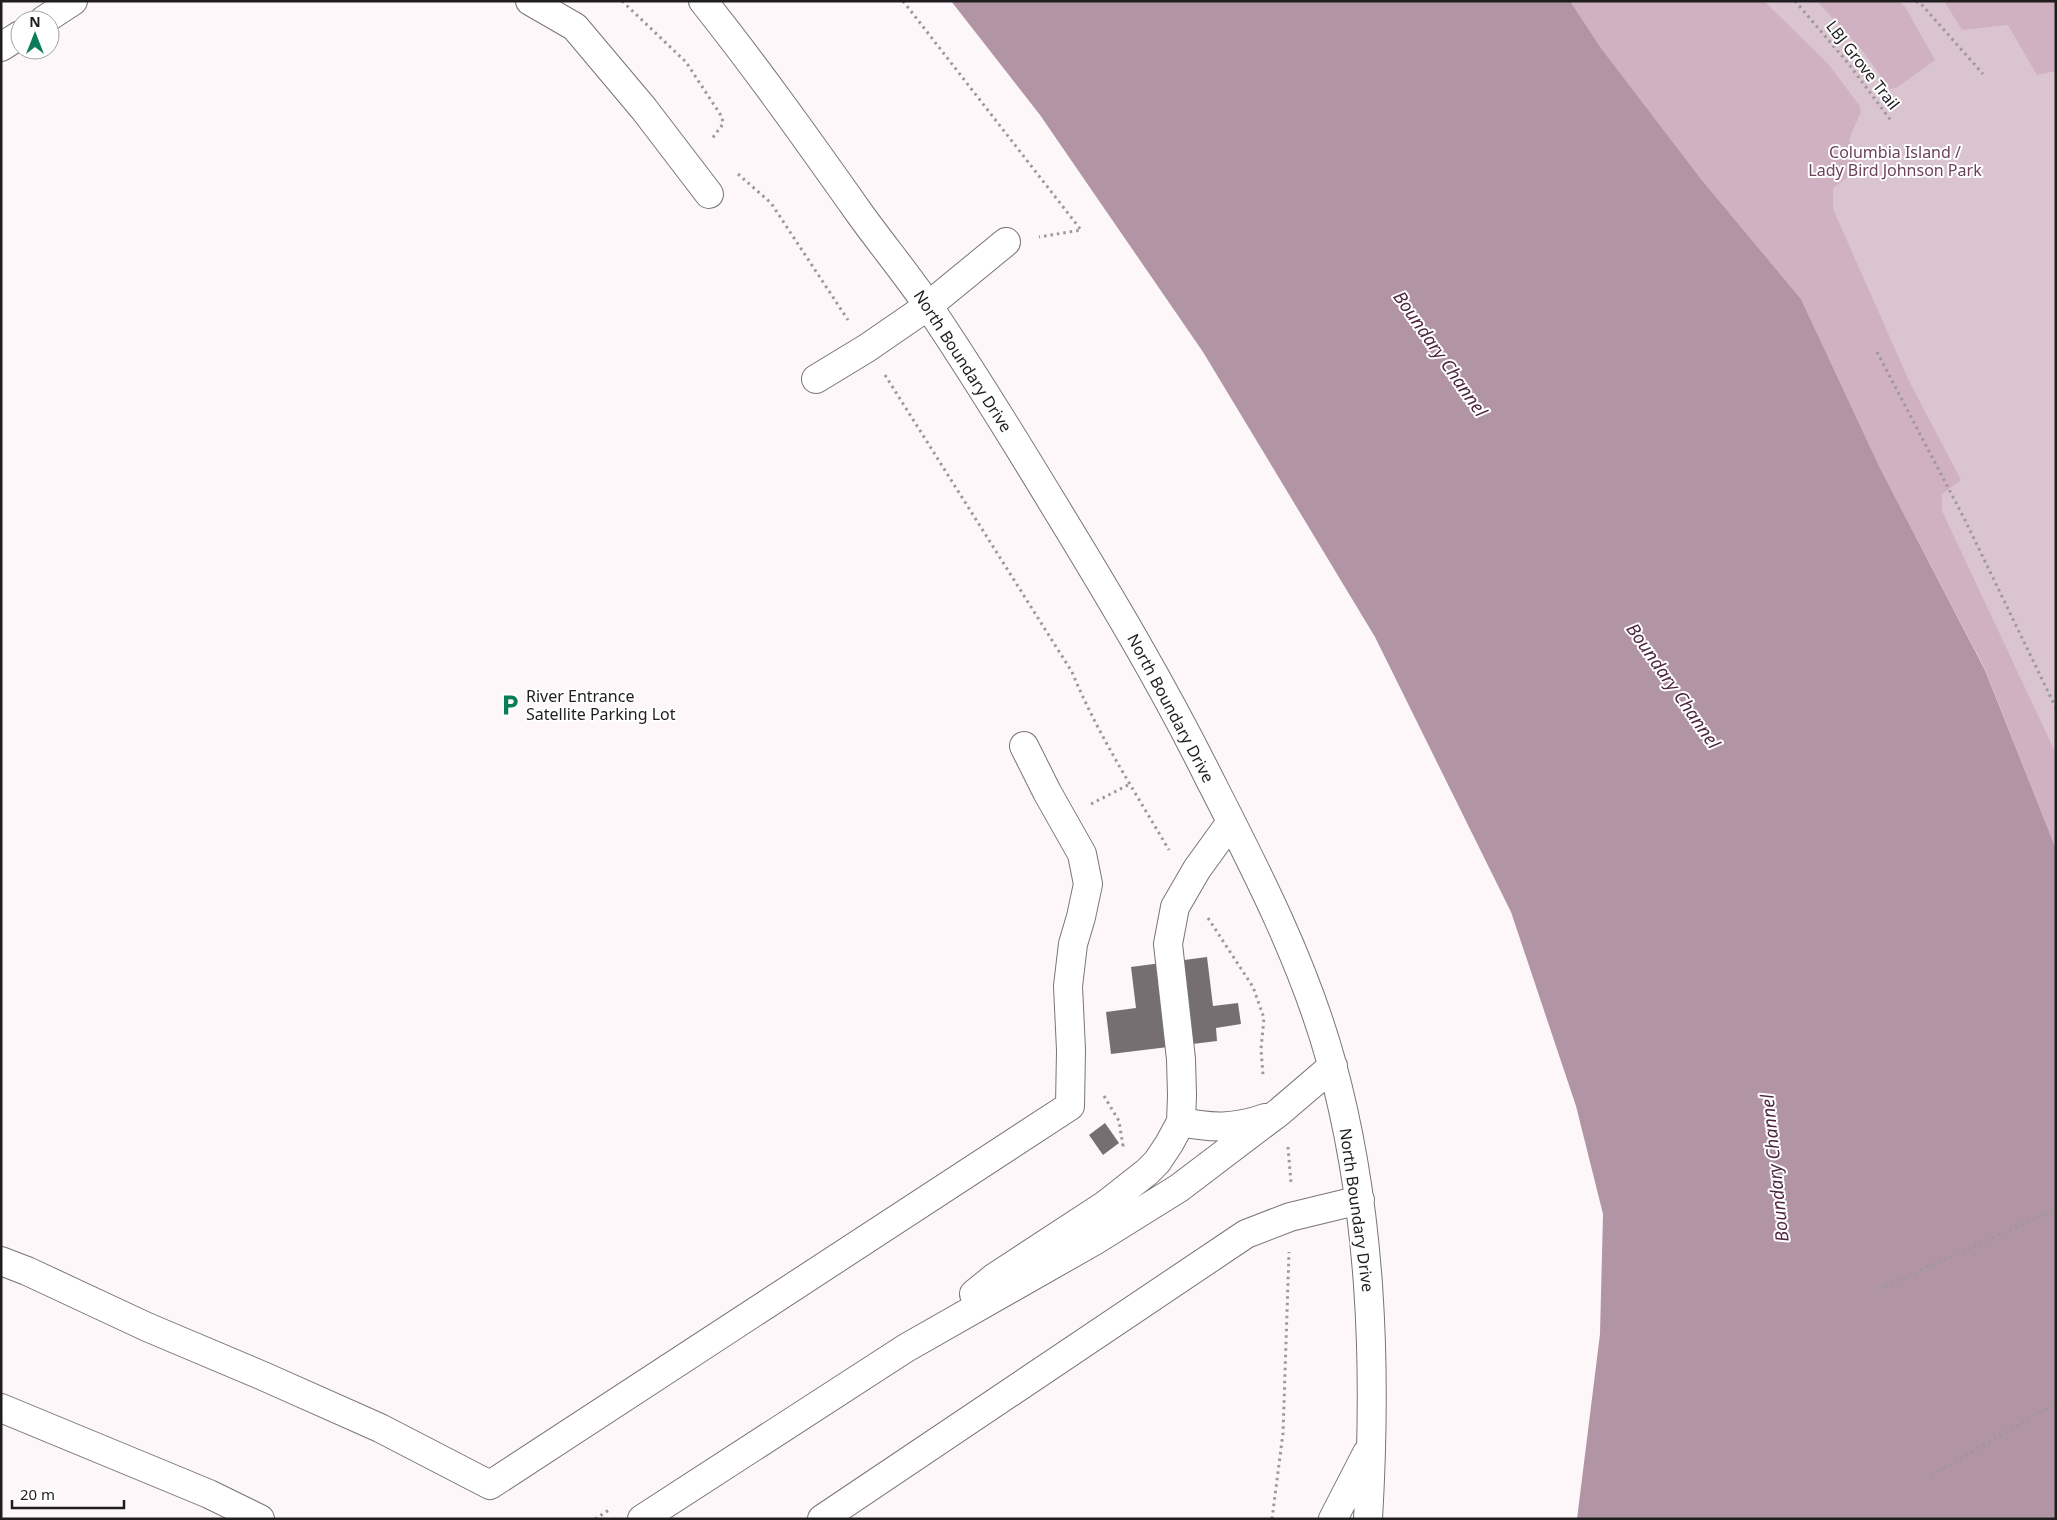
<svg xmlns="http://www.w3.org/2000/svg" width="2057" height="1520" font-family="'Noto Sans',sans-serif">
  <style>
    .green { fill: #d9c4cf }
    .forest { fill: #cfb1c1 }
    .water { fill: #b295a4 }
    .building { fill: #756f72 }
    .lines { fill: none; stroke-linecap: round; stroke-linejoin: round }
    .minor-casing { stroke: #797477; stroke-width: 30 }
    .highway-casing { stroke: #797477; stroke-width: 30 }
    .path { stroke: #9d989a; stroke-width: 3; stroke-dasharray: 2.5 4; stroke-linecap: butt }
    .minor { stroke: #fff; stroke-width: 28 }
    .highway { stroke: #fff; stroke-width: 28 }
    .labels { text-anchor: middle; stroke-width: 4; stroke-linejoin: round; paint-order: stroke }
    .street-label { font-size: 16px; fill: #1f1d1e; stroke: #fff }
    .park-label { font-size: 16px; fill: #6d415a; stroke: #fff }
    .poi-label { font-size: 16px; fill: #1f1d1e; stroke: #fff; text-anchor: start }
    .water-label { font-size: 18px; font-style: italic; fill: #4f263f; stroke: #fff }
  </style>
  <rect width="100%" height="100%" fill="#fdf7fa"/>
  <path class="green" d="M1570,1H2056V849L1985,669L1880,468L1801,299L1701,179L1601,48Z"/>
  <path class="forest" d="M1570,1H1764L1829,65L1859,105L1861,112L1849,139L1859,169L1833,188V209L1910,383L1961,480L1942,494V511L2056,754V849L1985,669L1880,468L1801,299L1701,179L1601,48Z
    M1817,1H1898L1905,7L1935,60L1896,88L1890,89L1862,50Z
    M1944,1H2056V71L2037,75L2008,25L1962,30Z"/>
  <path class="water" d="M951,1H1570L1601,48L1701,179L1801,299L1880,468L1985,670L2056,849V1519H1577L1600,1334L1603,1214L1576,1106L1511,912L1375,637L1203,352L1040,115Z"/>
  <path class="building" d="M1207,957L1213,1006L1238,1003L1241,1024L1216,1028L1217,1041L1111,1054L1106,1012L1136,1008L1131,967Z
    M1105,1123L1119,1143L1103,1155L1089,1135Z"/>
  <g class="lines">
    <g class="minor-casing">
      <path id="minor" d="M530,1L575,27L644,109L709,194
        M703,1C758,70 809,142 860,214C883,246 909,277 931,310C974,374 1014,439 1054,505C1109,595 1163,685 1210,780C1256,870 1304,963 1331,1061C1372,1210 1377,1366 1368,1519
        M44,20L73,1
        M1,47L20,35
        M816,379L867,348L928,306L1006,242
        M1181,1122C1211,1128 1235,1129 1265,1118
        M1,1261L27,1271L147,1327L263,1376L380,1428L490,1485L1070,1106L1071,1050L1068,986L1073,944L1081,917L1088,884L1082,854L1047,792L1024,746
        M974,1294L995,1277L1105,1205L1147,1172L1157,1162L1169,1144L1181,1122L1182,1095L1181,1059L1168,944L1175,907L1197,869L1231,822
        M642,1519L906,1348L1094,1241L1179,1188L1278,1113L1333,1066
        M822,1519L1246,1234L1290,1217L1360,1200
        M1333,1519L1367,1453"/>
    </g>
    <g class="highway-casing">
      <path id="highway" d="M1,1408L209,1494L260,1519"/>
    </g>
    <path class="path" d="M622,1L686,62L722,117L723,124L711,140
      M903,1L1081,230L1039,237
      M1795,1L1848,63L1892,122
      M1916,1L1922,5L1983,74
      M738,174L771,203L848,320
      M1877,352L1965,520L2056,708
      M885,375L1072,672C1098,735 1135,792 1169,850
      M1091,804L1130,784
      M1208,918L1253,987L1264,1018L1261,1049L1263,1075
      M1104,1096L1119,1121L1123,1146L1122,1147
      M1288,1147L1291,1183
      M1879,1289L2056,1209
      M1932,1475L2056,1403
      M595,1519L609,1510
      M1272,1519L1283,1433L1289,1252"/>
    <use href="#minor" class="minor"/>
    <use href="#highway" class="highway"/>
  </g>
  <defs>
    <g id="parking-bare" transform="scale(1.725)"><path d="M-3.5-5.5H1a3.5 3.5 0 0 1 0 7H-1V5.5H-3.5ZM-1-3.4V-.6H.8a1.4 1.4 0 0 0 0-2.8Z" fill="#097c59" stroke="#fff" stroke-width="2.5" paint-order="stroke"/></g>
  </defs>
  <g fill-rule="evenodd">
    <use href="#parking-bare" x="510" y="705"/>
  </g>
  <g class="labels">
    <g class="street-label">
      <text transform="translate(1863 65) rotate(52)" y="6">LBJ Grove Trail</text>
      <text transform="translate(963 361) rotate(57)" y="6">North Boundary Drive</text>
      <text transform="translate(1171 708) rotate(62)" y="6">North Boundary Drive</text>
      <text transform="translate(1357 1210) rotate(82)" y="6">North Boundary Drive</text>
    </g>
    <g class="park-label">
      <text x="1895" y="158">Columbia Island /<tspan x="1895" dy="18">Lady Bird Johnson Park</tspan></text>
    </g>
    <g class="poi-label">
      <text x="526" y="702">River Entrance<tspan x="526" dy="18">Satellite Parking Lot</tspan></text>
    </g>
    <g class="water-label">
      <text transform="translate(1440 354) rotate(55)" y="6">Boundary Channel</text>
      <text transform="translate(1673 686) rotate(55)" y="6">Boundary Channel</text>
      <text transform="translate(1775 1168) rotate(-96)" y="6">Boundary Channel</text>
    </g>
  </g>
  <rect width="2057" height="1520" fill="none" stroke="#1f1d1e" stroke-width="5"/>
  <g transform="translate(35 35)"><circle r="24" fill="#ffffff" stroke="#a5a5a5"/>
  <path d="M0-4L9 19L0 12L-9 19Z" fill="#097c59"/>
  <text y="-8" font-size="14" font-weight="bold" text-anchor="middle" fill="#1f1d1e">N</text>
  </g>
  <path d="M12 1500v8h112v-8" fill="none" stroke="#1f1d1e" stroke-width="2.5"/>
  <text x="20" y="1500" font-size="15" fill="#1f1d1e" stroke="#ffffff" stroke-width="4" paint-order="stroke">20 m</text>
</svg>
